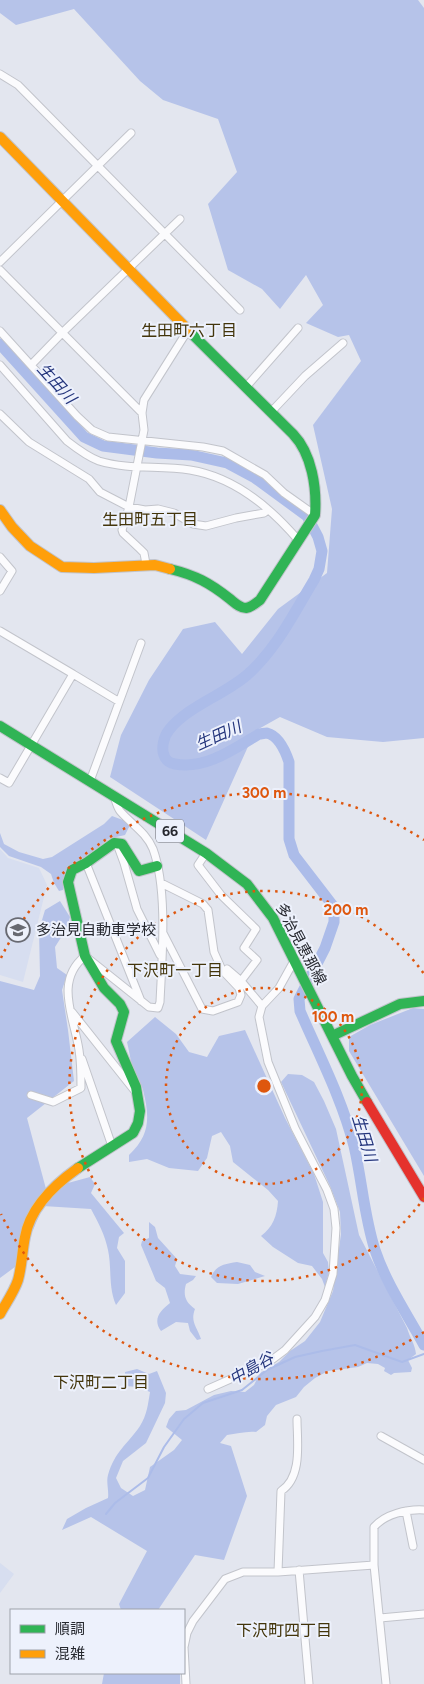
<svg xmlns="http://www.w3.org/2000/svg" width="424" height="1684" font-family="Figtree,'Noto Sans JP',sans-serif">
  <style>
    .built { fill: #d7def0 }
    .forest { fill: #b6c3e9 }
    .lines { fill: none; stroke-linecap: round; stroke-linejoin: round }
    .stream { stroke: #acbce9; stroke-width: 2 }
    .river { stroke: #acbce9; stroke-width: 11 }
    .street-casing { stroke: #c2c4cb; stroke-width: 9 }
    .fast-casing { stroke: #c2c4cb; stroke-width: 12 }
    .slow-casing { stroke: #c2c4cb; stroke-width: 12 }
    .jam-casing { stroke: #c2c4cb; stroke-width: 12 }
    .street { stroke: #fbfbfd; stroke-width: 7 }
    .fast { stroke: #30b455; stroke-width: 10 }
    .slow { stroke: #ff9f0a; stroke-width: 10 }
    .jam { stroke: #e5322d; stroke-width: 10 }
    .ring { fill: none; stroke: #de570e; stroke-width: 2.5; stroke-dasharray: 2.5 5 }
    .labels { text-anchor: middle; stroke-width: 4; stroke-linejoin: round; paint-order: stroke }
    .shield { fill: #edf1fc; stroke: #62646c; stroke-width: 1 }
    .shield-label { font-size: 14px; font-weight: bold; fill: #26282f }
    .poi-label { font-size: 15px; fill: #26282f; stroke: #edf1fc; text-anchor: start }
    .street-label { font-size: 15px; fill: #26282f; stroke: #edf1fc }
    .neighbourhood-label { font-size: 16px; fill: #43350b; stroke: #edf1fc }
    .water-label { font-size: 16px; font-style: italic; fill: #24357c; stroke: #edf1fc }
    .centre { fill: #de570e; stroke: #edf1fc; stroke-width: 2.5 }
    .ring-label { font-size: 15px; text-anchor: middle; font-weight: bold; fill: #de570e; stroke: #edf1fc; stroke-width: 4; stroke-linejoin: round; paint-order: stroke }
  </style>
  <rect width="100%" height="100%" fill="#e3e6ef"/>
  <path class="built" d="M0,849L8,858L39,868L47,885L23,982L0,975Z
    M0,1563L14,1574L0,1593Z"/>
  <path class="forest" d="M0,0H418L424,8V738L383,742L327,737L280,717L255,731L206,840L110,777L121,735L149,680L183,629L215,622L242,654L278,609L327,573L332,509L313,425L361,361L349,335L338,337L306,323L323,305L306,275L280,309L262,289L228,270L208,204L237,172L218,119L163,100L140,81L74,9L16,25L0,13Z
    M112,816L131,823L125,835L108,839L91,854L66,870L63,890L59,891L54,883L51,874L41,867L9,856L0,847V833L4,844L19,852L43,859L52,857L104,824Z
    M60,901L70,917L67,928L55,947L57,968L67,975L62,990L68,1030L74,1081L27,1118L46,1189L90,1177L95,1184L91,1193L124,1233L119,1237L117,1248L125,1261V1293L116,1305C108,1287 112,1268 108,1250C105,1235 98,1222 91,1209L43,1206L33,1230L23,1243L19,1264L0,1278V981L34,990L40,976L39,930L45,910Z
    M413,1008L424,1009V1176L349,1051V1037L370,1025Z
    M155,1017L176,1034L189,1052L207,1057L219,1036L245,1030L285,1118L314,1174L323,1202V1253L328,1262L329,1272L325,1287L322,1279L312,1266L298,1263L273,1247L261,1236C273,1227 277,1216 278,1201L268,1190L233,1162L230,1146L221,1132L212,1136L207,1158L198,1171L169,1168L147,1159L129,1162V1155C150,1135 150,1118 143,1090C141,1082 134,1074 132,1065C130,1058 129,1050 127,1042Z
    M288,1074L302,1075L314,1082L324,1101L336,1129L359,1235L407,1328C410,1338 415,1344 416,1354L408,1360L412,1368L411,1372L394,1373L391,1375L384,1371L385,1368L378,1364L367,1363L358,1367L328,1371L315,1378L304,1387L296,1397L276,1405L267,1416L265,1425L256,1432C246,1431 237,1434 227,1435L220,1443L231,1446L247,1496L224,1560L195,1555L158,1610H121L119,1604L147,1551L91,1517L62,1530L67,1519L86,1508L108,1498C109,1491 106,1482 108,1475C115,1451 127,1445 140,1426C147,1415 148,1404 150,1392L138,1387L125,1386V1372L137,1369L149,1374L157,1371L166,1393L165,1403L146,1443L123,1461L116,1478L121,1488L133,1496L145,1490L150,1467L174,1450L182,1440L166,1427L169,1419L176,1411L186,1410L214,1395L231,1391L245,1392L254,1385L260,1373L279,1362L290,1351L305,1341L320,1322L333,1291L341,1234L340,1212L330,1186L281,1082Z
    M149,1222L155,1227L158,1238L177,1259L175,1266L180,1274L196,1276L193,1280L186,1284C183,1295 185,1302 195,1309C190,1322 197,1327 201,1339L197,1340L190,1331L188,1323L176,1322L161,1331C152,1319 161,1310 170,1303L165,1288L156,1281L141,1245L142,1241L149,1238Z
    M237,1262L250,1265L255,1272L265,1276L238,1284L217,1283L211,1277C216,1265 225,1264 237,1262Z
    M104,1673H180V1684H102Z"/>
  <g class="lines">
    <path class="stream" d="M106,1514L115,1503L148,1478L164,1447L184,1419L203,1403L242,1390L267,1370L295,1357L322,1351L355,1345L402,1362L424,1354"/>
    <path class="river" d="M0,344L84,437L103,446L157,453L191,455L227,463L255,478L307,516L318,537L322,551L319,569L314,580C294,613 276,650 247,675C224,695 188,706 169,730C164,736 161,748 164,755C165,760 170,763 175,764C205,770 234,749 259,734C262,734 264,733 267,733C279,736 286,753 289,762V839L294,855L334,907V922L325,948L299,999L300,1011C319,1055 342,1099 354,1146C362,1180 364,1216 375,1250C386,1283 407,1314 424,1345"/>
    <g class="street-casing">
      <path id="street" d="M0,74L18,85L240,310
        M0,262L131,133
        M0,270L142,413
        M0,331L77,416L92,430L108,437L203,447L223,451L265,475L284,493L315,515
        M32,364L62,333L180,219
        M0,365L67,441C76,448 88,457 99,461C129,470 160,465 190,470C234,477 271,508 299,541
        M246,387L298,328
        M271,412L305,376L343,343
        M0,414L29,442L89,479L100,492L129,507L145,510L158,509L174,513L193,524L206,526L236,518L264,513L268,510
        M0,557L12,571L0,591
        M146,564L144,553L140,549L123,533L122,530L129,507L144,430L142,413L144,400L188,330
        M0,631L73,674L9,783L0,778
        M73,674L118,701
        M90,781L141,643
        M117,844L124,863L137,909L160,955
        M206,853L198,865L221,895L256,929L244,948L257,960L241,981
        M86,863L141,1001
        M161,883L203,904L208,910L214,952L222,970L239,988L241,995L238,1002L213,1011L202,1009L163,933
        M227,969L241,981L262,1006
        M72,1012L134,1090
        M82,1059L112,1146
        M31,1095L53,1102L81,1088C81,1076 81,1062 79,1050C74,1017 54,981 85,956L149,1007L158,1008L160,1002C162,958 168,890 153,849C146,832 131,824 120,811C117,807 116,801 114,797
        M208,1389L269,1362L285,1350L315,1317L325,1300L333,1274L336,1228L334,1209L327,1190L295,1128L268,1062L259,1017L262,1006L279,988L294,961
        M381,1436L424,1460
        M406,1511L413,1546
        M299,1570L309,1684
        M278,1572L281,1491C303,1477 297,1441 297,1419
        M380,1618L424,1614
        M186,1684L184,1647L187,1633L193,1621L225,1579L243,1572H278L374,1565
        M386,1684L374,1565V1527C385,1514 407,1509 424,1510"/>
    </g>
    <g class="fast-casing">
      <path id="fast" d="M170,569C195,575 210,583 230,599C235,603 240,608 246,608C252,607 256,603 260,600L315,515C317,488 312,454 293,434L189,331
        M0,726L206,853L247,884L273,918L352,1076L367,1102
        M332,1036L400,1004L424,1001
        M78,1168L133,1133L138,1123L140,1111L136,1087L116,1041L124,1012L120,1004L104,988L85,956L68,882L72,870L86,863L114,843L122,844L139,871L157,866"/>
    </g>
    <g class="slow-casing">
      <path id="slow" d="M0,137L189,331
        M0,510L12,527L30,546L62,567L94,568L155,565L170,569
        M0,1314C6,1303 14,1292 18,1280C22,1266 22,1251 25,1237C30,1208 54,1185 78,1168"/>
    </g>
    <g class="jam-casing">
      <path id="jam" d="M367,1102L424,1197"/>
    </g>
    <use href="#street" class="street"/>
    <use href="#fast" class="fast"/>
    <use href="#slow" class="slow"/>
    <use href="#jam" class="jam"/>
  </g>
  <g class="ring">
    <circle cx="264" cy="1086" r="98"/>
    <path d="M424 1198A195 195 0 1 1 424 974"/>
    <path d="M424 1332A293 293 0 0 1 1 1214M1 958A293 293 0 0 1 424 840"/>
  </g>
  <defs>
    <g id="school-ring" transform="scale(1.25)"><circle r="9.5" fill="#edf1fc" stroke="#686a72" stroke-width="1.5"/><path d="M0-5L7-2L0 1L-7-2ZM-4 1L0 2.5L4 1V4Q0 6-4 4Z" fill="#686a72"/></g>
  </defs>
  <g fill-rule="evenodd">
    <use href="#school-ring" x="18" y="930"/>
  </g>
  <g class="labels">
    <rect class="shield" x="156" y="819.5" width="28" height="23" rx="4"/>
    <g class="shield-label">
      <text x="170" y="836">66</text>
    </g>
    <g class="poi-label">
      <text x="36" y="935">多治見自動車学校</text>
    </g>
    <g class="street-label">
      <text transform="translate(301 944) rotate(62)" y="5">多治見恵那線</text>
    </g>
    <g class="neighbourhood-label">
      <text x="189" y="336">生田町六丁目</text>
      <text x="150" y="525">生田町五丁目</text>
      <text x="175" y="976">下沢町一丁目</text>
      <text x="101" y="1388">下沢町二丁目</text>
      <text x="284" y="1636">下沢町四丁目</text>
    </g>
    <g class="water-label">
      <text transform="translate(57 383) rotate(48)" y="6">生田川</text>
      <text transform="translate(218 735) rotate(-24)" y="6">生田川</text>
      <text transform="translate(365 1138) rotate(73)" y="6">生田川</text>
      <text transform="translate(251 1368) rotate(-30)" y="6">中島谷</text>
    </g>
  </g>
  <circle cx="264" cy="1086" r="8" class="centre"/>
  <g class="ring-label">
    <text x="264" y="798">300 m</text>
    <text x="346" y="915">200 m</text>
    <text x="333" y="1022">100 m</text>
  </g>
  <rect x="10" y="1609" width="175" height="65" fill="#edf1fc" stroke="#9da1aa"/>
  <rect x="20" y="1625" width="25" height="8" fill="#30b455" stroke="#9da1aa"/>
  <text x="55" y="1634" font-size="15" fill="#26282f">順調</text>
  <rect x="20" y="1650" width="25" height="8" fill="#ff9f0a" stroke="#9da1aa"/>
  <text x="55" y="1659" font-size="15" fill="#26282f">混雑</text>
</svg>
